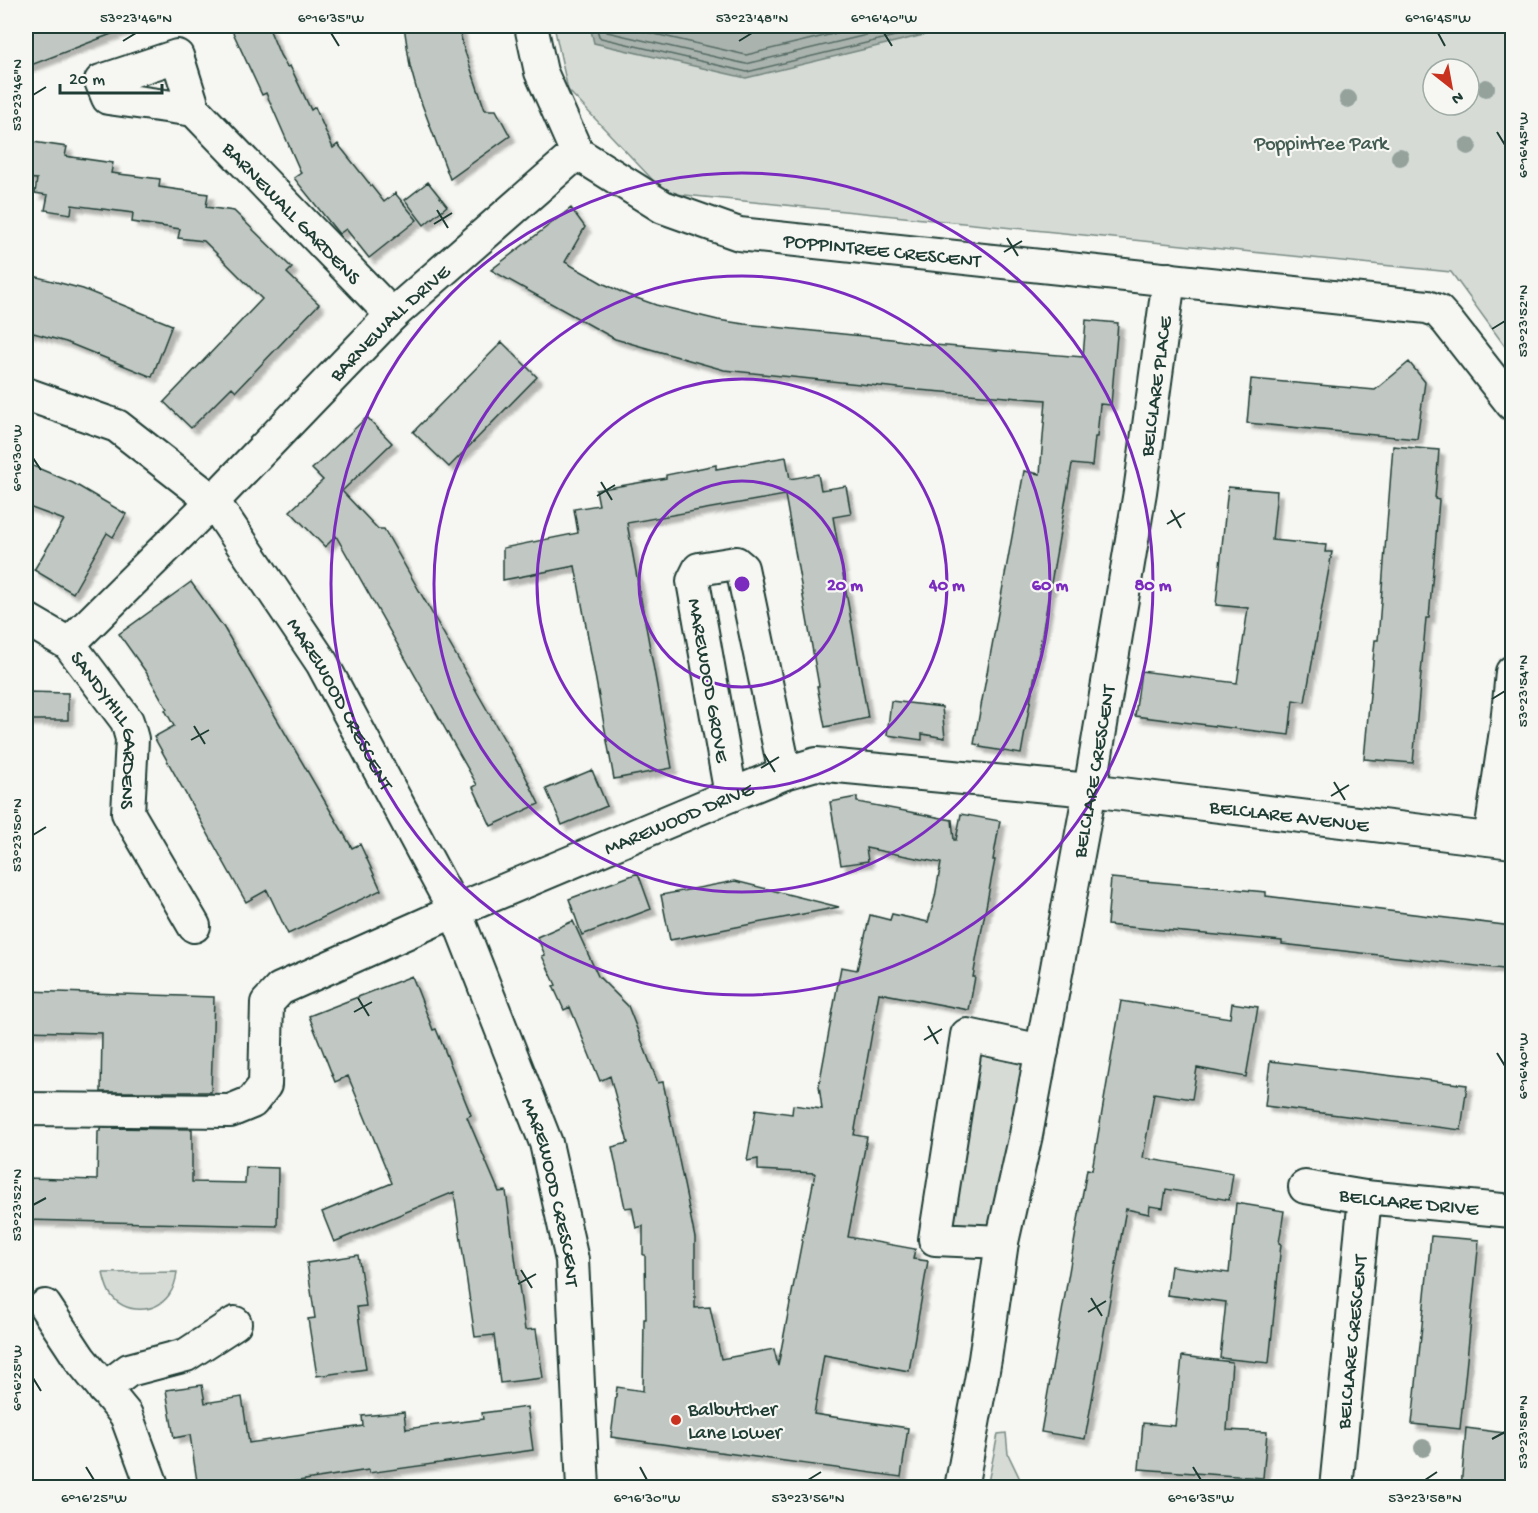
<svg xmlns="http://www.w3.org/2000/svg" width="1538" height="1513" font-family="'Gochi Hand',sans-serif">
  <style>
    .green { fill: #d6dbd6; stroke: #7a8c85; stroke-width: 1.5; fill-rule: evenodd }
    .water { fill: #aab3ae; stroke: #72847d; stroke-width: 1.5 }
    .lines { fill: none; stroke-linecap: round; stroke-linejoin: round }
    .shore { stroke: #576c65; stroke-width: 1.5 }
    .building { fill: #c1c8c3; stroke: #1f3d34; stroke-width: 1.5; filter: url(#shadow) }
    .street-casing { stroke: #1f3d34; stroke-width: 36 }
    .street { stroke: #f6f6f2; stroke-width: 32 }
    .tree { fill: #94a29b }
    .ticks { fill: none; stroke: #1f3d34; stroke-width: 2 }
    .ring { fill: none; stroke: #7b2cbf; stroke-width: 3 }
    .poi-dot { fill: #c8321e; stroke: #f6f6f2; stroke-width: 2 }
    .labels { text-anchor: middle; stroke-width: 4.5; stroke-linejoin: round; paint-order: stroke }
    .park-label { font-size: 20px; fill: #445d54; stroke: #f6f6f2 }
    .street-label { font-size: 20px; fill: #1f3d34; stroke: #f6f6f2 }
    .poi-label { font-size: 20px; fill: #1f3d34; stroke: #f6f6f2; text-anchor: start }
    .centre { fill: #7b2cbf; stroke: #f6f6f2; stroke-width: 3 }
    .ring-label { font-size: 18px; text-anchor: middle; font-weight: bold; fill: #7b2cbf; stroke: #f6f6f2; stroke-width: 4.5; stroke-linejoin: round; paint-order: stroke }
    .neatline { fill: none; stroke: #1f3d34; stroke-width: 2 }
    .ticks-label { font-size: 15px; text-anchor: middle; fill: #1f3d34 }
  </style>
  <defs>
    <filter id="shadow"><feDropShadow dx="5.5" dy="5.5" stdDeviation="1.5" flood-color="#0004"/></filter>
  </defs>
  <rect width="100%" height="100%" fill="#f6f6f2"/>
  <filter id="ink" filterUnits="userSpaceOnUse"><feTurbulence type="fractalNoise" baseFrequency=".0167" numOctaves="2"/><feDisplacementMap in="SourceGraphic" scale="12" xChannelSelector="R" yChannelSelector="G"/><feConvolveMatrix kernelMatrix="1 2 1 2 8 2 1 2 1" color-interpolation-filters="sRGB"/></filter>
  <g filter="url(#ink)">
    <path class="green" d="M554,26H1512V356L1451,272L665,193L568,90ZM1433,69H1469V105H1433Z
      M967,1035L1041,1051L1004,1253L935,1239Z
      M177,1272C176,1281 174,1288 169,1295C155,1314 125,1314 111,1295C106,1288 105,1281 103,1273Z
      M1006,1433L1008,1454L1020,1479L1030,1487H987L998,1434Z"/>
    <path class="water" d="M590,26H961L746,78L594,43Z"/>
    <g class="lines">
      <path class="shore" d="M596,26L599,36L601,38L747,72L936,26
        M604,26L607,32L746,64L904,26
        M620,26L746,55L866,26"/>
    </g>
    <path class="building" d="M26,26H126L127,28L26,67Z
      M230,26H268L280,55L287,67L290,66L311,110L315,107L333,148L338,144L384,202L395,193L417,220L369,258L346,229L339,234L294,178L301,173L266,93L262,95Z
      M404,26H460L462,43L485,110H496L510,136L450,179L417,91L410,66Z
      M26,141L67,147L65,156L113,163L111,173L160,179L159,187L208,194L206,207L234,211L292,268L287,273L319,304L236,391L232,387L191,428L164,402L262,299L204,241L178,238L180,229L132,222L133,213L72,205L71,214L45,210L48,195L35,193L37,179L26,178Z
      M428,182L447,206L424,225L405,200Z
      M571,208L585,227L565,262L602,283L628,295L656,305L718,320L744,324L892,339L922,344L1083,357L1086,320L1118,323L1111,405L1100,404L1097,437H1095L1092,466L1072,464L1021,754L980,747V745L974,744L1024,471L1040,474L1046,400L918,390L724,370L615,339L491,270Z
      M26,274L83,289L172,325L152,377L66,342L26,331Z
      M502,342L537,377L449,467L413,432Z
      M1409,362L1425,382L1417,439L1247,423L1251,379L1375,390Z
      M367,417L392,443L342,491L378,529H384L498,729L519,765H520L539,804L491,826L473,787L477,785L336,536L325,547L290,511L323,480L312,469Z
      M1393,446L1439,450L1435,499L1439,500L1429,618H1426L1413,763L1364,759L1375,640H1378Z
      M786,457L790,479L818,474L821,490L846,486L851,514L833,517L868,718L825,727L817,686H819L785,495L627,523L672,768L614,779L575,566L503,580V548L578,533L574,509L599,505L596,490L666,478V475L716,465V469Z
      M26,463L73,483L126,514L113,537L107,533L73,593L34,570L64,520L26,506Z
      M1228,487L1277,491L1272,540L1326,545L1325,552H1332L1305,702L1293,700L1289,735L1135,716L1141,671L1237,683L1248,608L1216,605Z
      M191,582L224,628L352,848L360,844L381,890L288,934L267,890L246,902L154,737L174,726L165,710L167,709L146,672L119,634Z
      M26,692L68,693V720H26Z
      M891,701L942,707L945,738L922,734V740L887,735Z
      M592,770L607,806L562,825L546,789Z
      M857,797V802L952,820L954,840H956L961,814L1000,821L993,860H995L989,891L973,977H975L969,1010L879,993L854,1135L867,1137L848,1237L915,1249L913,1259L928,1261L909,1371L824,1355L814,1414L908,1428L901,1477L611,1437L617,1387L643,1391L644,1319H646L645,1255H643V1226L636,1228L632,1207L625,1208L612,1147L628,1143L610,1076L600,1081L570,1007L564,1010L553,986L556,985L542,956L545,955L537,937L573,921L598,976L628,1006L658,1083L663,1082L695,1238V1308L710,1307L721,1359L774,1349L778,1366L815,1173L758,1170V1159L747,1161L756,1109L792,1114L793,1105L822,1109L819,1085L841,967L857,970L870,915L890,920L892,914L928,922L935,897L941,863L866,848L868,861L841,865L830,802Z
      M638,873L651,909L582,935L569,899Z
      M1111,878L1266,892V896L1512,926V970L1282,944V941L1107,925Z
      M735,881L839,907L670,940L661,895Z
      M412,976L433,1030L436,1029L471,1115L467,1117L499,1192L506,1191L525,1330L536,1329L543,1378L500,1383L494,1335L475,1337L454,1192L334,1242L322,1212L392,1183L348,1076L335,1082L309,1016Z
      M26,991L214,997L211,1092H101L102,1033L26,1031Z
      M1121,1001L1230,1018L1232,1003L1258,1007L1246,1077L1197,1068L1192,1099L1154,1093L1143,1158L1233,1173L1229,1200L1166,1189L1163,1208L1150,1206L1149,1214L1126,1209L1085,1439L1041,1432L1087,1169L1092,1170Z
      M1270,1061L1467,1085L1461,1130L1265,1106Z
      M100,1128L192,1129V1182L245,1183L246,1167L278,1168L277,1226L26,1220V1178L97,1180L98,1131H100Z
      M1236,1203L1284,1211L1279,1243L1281,1244L1269,1363L1220,1358L1226,1302L1167,1295L1171,1266L1229,1273Z
      M1431,1236L1479,1240L1460,1429L1412,1424Z
      M358,1255L366,1306L357,1307L366,1369L317,1376L308,1319L315,1318L307,1263Z
      M1182,1356L1232,1362L1227,1430L1267,1432L1263,1478L1139,1469L1143,1423L1175,1426Z
      M202,1385L205,1403L242,1397L249,1443L363,1426L362,1416L404,1412L406,1429L483,1419L482,1413L527,1407L533,1450L369,1473V1470L254,1488H198L190,1435L174,1438L166,1390Z
      M1466,1428L1512,1434V1488H1461Z"/>
    <g class="lines">
      <g class="street-casing">
        <g id="street">
          <path id="s1" d="M531,26L541,72L577,153L663,207L739,234L1427,307L1438,311L1447,321L1512,404"/>
          <path id="s2" d="M194,110L108,98L101,81L177,56L194,110L392,315"/>
          <path id="s3" d="M26,394L117,426L213,501L322,663L455,911L546,1143L572,1260L583,1488"/>
          <path id="s4" d="M26,619L69,644L127,721L132,739L128,813L194,926"/>
          <path id="s5" d="M69,644L213,501L392,315L577,153"/>
          <path d="M731,795L693,581L699,569L736,563L742,568L785,773"/>
          <path d="M1490,839L1507,724L1512,672"/>
          <path id="s6" d="M26,1109L230,1111L252,1102L265,1085L267,1003L280,989L455,911L731,795L785,773L816,764L1090,790L1512,842"/>
          <path id="s7" d="M1305,1187L1365,1197L1512,1211"/>
          <path d="M1002,1242L935,1239L967,1035L1042,1051"/>
          <path d="M45,1306L80,1359L126,1415L153,1488"/>
          <path d="M104,1389L129,1370L186,1355L235,1323"/>
          <path id="s8" d="M961,1488L985,1359L1002,1242L1026,1135L1090,790L1140,492L1169,279"/>
          <path id="s9" d="M1336,1488L1365,1197"/>
        </g>
      </g>
      <use href="#street" class="street"/>
    </g>
    <g class="tree">
      <circle cx="1486" cy="88" r="9"/>
      <circle cx="1348" cy="99" r="9"/>
      <circle cx="1468" cy="146" r="9"/>
      <circle cx="1400" cy="157" r="9"/>
      <circle cx="1423" cy="1448" r="9"/>
    </g>
  </g>
  <path class="ticks" d="M331,33L339,46M884,33L892,46M1438,33L1445,46M123,41L136,33M739,41L752,33M33,95L46,87M1497,132L1505,145M437,210L448,228M434,224L452,213M1007,238L1018,256M1004,252L1022,241M1492,329L1505,321M33,458L41,470M601,482L612,500M597,496L615,485M1171,510L1181,528M1167,524L1185,513M1492,699L1505,691M194,726L205,744M191,740L209,730M764,754L775,772M761,768L779,757M1334,782L1345,800M1331,796L1349,785M33,835L46,827M358,998L369,1016M354,1012L372,1002M928,1026L938,1044M924,1040L942,1029M1497,1053L1505,1066M33,1205L46,1198M521,1270L532,1288M518,1284L536,1274M1091,1298L1102,1316M1088,1312L1106,1301M33,1378L41,1391M1492,1439L1505,1432M86,1467L94,1480M640,1467L647,1480M1193,1467L1201,1480M808,1480L821,1472M1425,1480L1437,1472"/>
  <g class="ring">
    <circle cx="742" cy="584" r="103"/>
    <circle cx="742" cy="584" r="205"/>
    <circle cx="742" cy="584" r="308"/>
    <circle cx="742" cy="584" r="411"/>
  </g>
  <circle class="poi-dot" cx="676" cy="1420" r="6"/>
  <g class="labels">
    <g class="park-label">
      <text x="1321" y="149">Poppintree Park</text>
    </g>
    <g class="street-label">
      <text dy="7" stroke="none"><textPath href="#s2" startOffset="384">BARNEWALL GARDENS</textPath></text>
      <text dy="7" stroke="none"><textPath href="#s1" startOffset="462">POPPINTREE CRESCENT</textPath></text>
      <text dy="7" stroke="none"><textPath href="#s5" startOffset="454">BARNEWALL DRIVE</textPath></text>
      <text dy="7" stroke="none"><textPath href="#s8" startOffset="1119">BELCLARE PLACE</textPath></text>
      <text transform="translate(710 680) rotate(80)" y="7">MAREWOOD GROVE</text>
      <text dy="7" stroke="none"><textPath href="#s3" startOffset="458">MAREWOOD CRESCENT</textPath></text>
      <text dy="7" stroke="none"><textPath href="#s4" startOffset="148">SANDYHILL GARDENS</textPath></text>
      <text dy="7" stroke="none"><textPath href="#s8" startOffset="729">BELCLARE CRESCENT</textPath></text>
      <text dy="7" stroke="none"><textPath href="#s6" startOffset="1408">BELCLARE AVENUE</textPath></text>
      <text dy="7" stroke="none"><textPath href="#s6" startOffset="784">MAREWOOD DRIVE</textPath></text>
      <text dy="7" stroke="none"><textPath href="#s3" startOffset="993">MAREWOOD CRESCENT</textPath></text>
      <text dy="7" stroke="none"><textPath href="#s7" startOffset="105">BELCLARE DRIVE</textPath></text>
      <text dy="7" stroke="none"><textPath href="#s9" startOffset="147">BELCLARE CRESCENT</textPath></text>
    </g>
    <g class="poi-label">
      <text x="688" y="1415">Balbutcher<tspan x="688" dy="23">Lane Lower</tspan></text>
    </g>
  </g>
  <circle cx="742" cy="584" r="9" class="centre"/>
  <g class="ring-label">
    <text x="845" y="590">20 m</text>
    <text x="947" y="590">40 m</text>
    <text x="1050" y="590">60 m</text>
    <text x="1153" y="590">80 m</text>
  </g>
  <rect width="1538" height="1513" fill="none" stroke="#f6f6f2" stroke-width="66"/>
  <g transform="translate(1451 87) rotate(149)"><circle r="28" fill="#f6f6f2" stroke="#a0aca6" stroke-width="1.5"/>
  <path d="M0-4.5L10 22L0 15L-10 22Z" fill="#c8321e"/>
  <text y="-9" font-size="16" font-weight="bold" text-anchor="middle" fill="#1f3d34">N</text>
  </g>
  <path d="M60 84v9h102v-9" fill="none" stroke="#1f3d34" stroke-width="3"/>
  <text x="69" y="84" font-size="18" fill="#1f3d34" stroke="#f6f6f2" stroke-width="4.5" paint-order="stroke">20 m</text>
  <rect x="33" y="33" width="1472" height="1447" class="neatline"/>
  <g class="ticks-label">
    <text x="136" y="22">53°23'46"N</text>
    <text x="331" y="22">6°16'35"W</text>
    <text x="752" y="22">53°23'48"N</text>
    <text x="884" y="22">6°16'40"W</text>
    <text x="1438" y="22">6°16'45"W</text>
    <text transform="translate(16 95) rotate(-90)" y="5">53°23'46"N</text>
    <text transform="translate(1522 145) rotate(-90)" y="5">6°16'45"W</text>
    <text transform="translate(1522 321) rotate(-90)" y="5">53°23'52"N</text>
    <text transform="translate(16 458) rotate(-90)" y="5">6°16'30"W</text>
    <text transform="translate(1522 691) rotate(-90)" y="5">53°23'54"N</text>
    <text transform="translate(16 835) rotate(-90)" y="5">53°23'50"N</text>
    <text transform="translate(1522 1066) rotate(-90)" y="5">6°16'40"W</text>
    <text transform="translate(16 1205) rotate(-90)" y="5">53°23'52"N</text>
    <text transform="translate(16 1378) rotate(-90)" y="5">6°16'25"W</text>
    <text transform="translate(1522 1432) rotate(-90)" y="5">53°23'58"N</text>
    <text x="94" y="1502">6°16'25"W</text>
    <text x="647" y="1502">6°16'30"W</text>
    <text x="808" y="1502">53°23'56"N</text>
    <text x="1201" y="1502">6°16'35"W</text>
    <text x="1425" y="1502">53°23'58"N</text>
  </g>
</svg>
